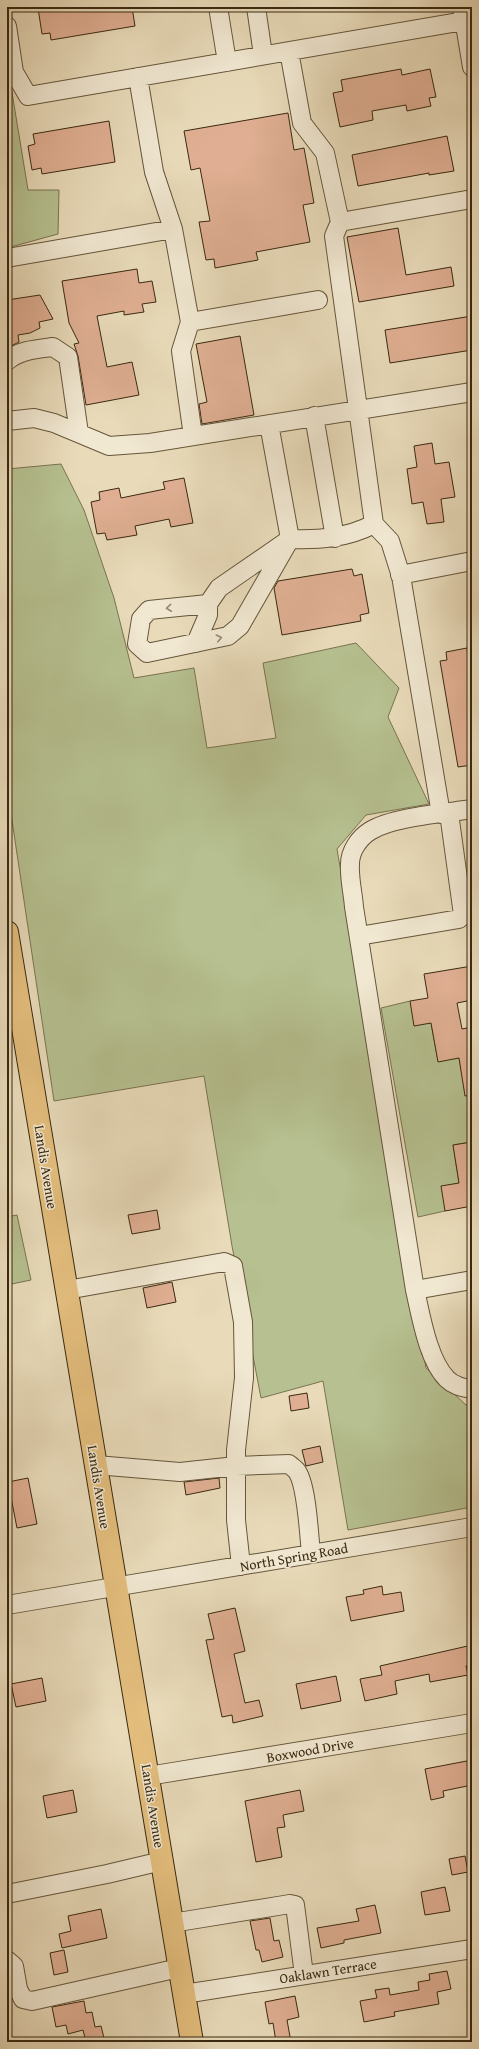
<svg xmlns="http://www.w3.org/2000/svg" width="479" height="2049" font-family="'Gentium Book Plus',serif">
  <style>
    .green { fill: #b6c090; stroke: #787450 }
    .building { fill: #e0af93; stroke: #392911 }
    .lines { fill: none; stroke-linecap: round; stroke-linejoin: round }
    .minor-casing { stroke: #65563b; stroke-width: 20 }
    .major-casing { stroke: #392911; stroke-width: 24 }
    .minor { stroke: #f1e8d2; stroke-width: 18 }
    .major { stroke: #e4be7d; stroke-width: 22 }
    .oneway { stroke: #958872 }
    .labels { text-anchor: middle; stroke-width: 3; stroke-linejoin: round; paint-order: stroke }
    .street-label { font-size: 14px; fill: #392911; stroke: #f1e8d2 }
  </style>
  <rect width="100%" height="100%" fill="#e9dbba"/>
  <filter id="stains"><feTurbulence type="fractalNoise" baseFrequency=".005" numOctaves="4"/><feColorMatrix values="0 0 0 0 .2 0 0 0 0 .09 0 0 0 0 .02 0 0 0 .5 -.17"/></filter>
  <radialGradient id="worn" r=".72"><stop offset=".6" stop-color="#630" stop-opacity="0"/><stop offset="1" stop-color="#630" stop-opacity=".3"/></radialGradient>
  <path class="green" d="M7,62L28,190H59L58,234L7,248Z
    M61,464L84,510L114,598L134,678L194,668L207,748L276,738L263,663L356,643L399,688L388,717L429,804L366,815L337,849L426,1368L466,1405L472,1404V1507L348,1530L323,1381L261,1398L232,1246L204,1076L54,1101L7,787V469Z
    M410,1001L431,1023L438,1061L459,1058L462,1075L472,1074V1124L470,1125L472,1142L453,1145L459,1183L445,1211L418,1217L381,1008Z
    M17,1215L31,1280L7,1285V1217Z"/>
  <path class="building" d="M44,7H132L135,26L51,40L50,33L42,34L38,8Z
    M401,69L402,75L430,69L436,97L429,98L431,106L407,111L406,105L372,111L373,120L340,127L333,93L343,91L341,80Z
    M288,113L294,150L304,148L314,203L303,205L310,242L256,252L258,260L215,268L214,259L206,260L199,222L210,221L200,168L191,170L184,131Z
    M109,121L115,162L42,174L41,168L32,170L28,146L35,144L33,134Z
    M447,136L454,171L429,175V173L358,186L352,155Z
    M398,228L406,275L451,267L454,286L359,302L347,237Z
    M137,269L139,283L152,281L156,302L142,304L144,312L124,315V311L97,316L107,367L132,362L139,395L86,405L78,356L74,344L79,343L69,323L62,281Z
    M40,295L53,319L39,322L40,328L30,333L18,335L19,342L7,348V300Z
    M472,316V350L390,363L385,330Z
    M240,336L254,415L202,424L199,404L207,402L196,344Z
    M432,443L435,464L449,462L455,497L441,499L444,522L427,524L423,502L412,504L407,469L417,467L414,446Z
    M184,478L193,523L171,527L169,519L135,526L137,535L107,540L105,533L97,534L91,502L100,500L99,492L119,488L121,498L165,489L163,482Z
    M352,569L354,576L362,574L369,613L360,615L361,621L282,635L274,588L278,581Z
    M467,648L468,656H472V765L458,767L440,661L447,660L446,652Z
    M472,966V1000L457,1003L462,1029L472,1027V1095L465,1096L459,1058L438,1062L431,1023L414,1026L410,1001L428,998L424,974Z
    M472,1142V1206L445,1211L441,1186L459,1183L453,1145Z
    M157,1210L160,1229L132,1234L128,1215Z
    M172,1282L176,1302L147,1308L143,1288Z
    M307,1393L309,1408L291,1411L289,1396Z
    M320,1446L323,1462L306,1466L302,1450Z
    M28,1478L37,1524L17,1528L8,1482Z
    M219,1478L220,1488L186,1495L184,1482Z
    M382,1586L383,1595L401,1592L404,1611L351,1621L346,1597L364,1594L363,1590Z
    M235,1608L245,1651L234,1654L245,1703L259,1700L263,1716L233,1723L232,1715L222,1717L206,1640L214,1639L208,1614Z
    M472,1645V1664L466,1666L468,1675L430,1682L429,1674L395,1681L397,1694L365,1701L360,1679L382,1675L380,1666Z
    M336,1676L341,1701L301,1709L296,1684Z
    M42,1678L46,1701L16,1707L11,1684Z
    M472,1760V1785L443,1791L444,1797L431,1800L425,1769Z
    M73,1790L77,1812L47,1818L43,1796Z
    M300,1790L304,1811L283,1815L285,1827L277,1828L282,1857L256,1862L245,1801Z
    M465,1856L468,1872L452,1875L449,1859Z
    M445,1887L450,1911L425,1915L421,1892Z
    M375,1905L381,1933L344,1940V1943L321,1948L317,1928L359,1921L356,1909Z
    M101,1909L107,1938L62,1948L59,1934L71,1931L68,1916Z
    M270,1918L274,1941L279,1940L283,1957L262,1962L259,1950H256L250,1921Z
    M64,1950L68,1972L54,1975L50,1953Z
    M447,1971L451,1989L437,1992L439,2004L394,2012L395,2016L364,2022L360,2001L377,1998L375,1990L389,1988L390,1995L419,1990L418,1982L430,1980L429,1974Z
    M295,1996L299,2017L287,2020L291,2042H276L273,2023L269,2024L265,2002Z
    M84,2001L86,2013L92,2012L95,2027L101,2026L105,2042H86L83,2030L68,2034L66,2025L56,2027L52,2007Z"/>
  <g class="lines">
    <g class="minor-casing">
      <path id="minor" d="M218,7L227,62
        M256,7L263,55
        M462,7L472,67
        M7,26L14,72L28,96L464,21
        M289,51L302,123L325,153L340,222
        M138,77L154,172L173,229
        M7,258L173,229L190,322L181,351L193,436
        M190,322L318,300
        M7,361C19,350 37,349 53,347L68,357L79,433
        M314,416L335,538
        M7,421L34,418L54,423L109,446L150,443L472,392
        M400,575L472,561
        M208,604L149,610L141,619L137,644L147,653L228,636L240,626L290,539C320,540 347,538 374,524
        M196,643L208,615V604L219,588L290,539L269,424
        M472,809C445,813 392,817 370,831C359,838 350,851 350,864C349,878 353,893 354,907L415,1290C421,1316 428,1360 447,1379C454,1386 463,1388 472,1389
        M441,814L401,576L390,541L374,524L334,236L340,222L472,199
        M359,936L459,919L463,915L449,813
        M67,1290L224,1262L233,1266L243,1322L244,1378L236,1450V1520L241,1566
        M415,1290L472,1280
        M96,1465L180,1472L236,1466L289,1464C291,1466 294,1468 296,1470C307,1483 309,1536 311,1554
        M7,1605L472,1527
        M148,1776L472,1723
        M7,1894L107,1874L162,1861
        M172,1923L290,1904L295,1905L304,1975
        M7,1960L14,1966L18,1989L23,1999L32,2001L179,1968
        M184,1994L472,1949"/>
    </g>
    <g class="major-casing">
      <path id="major" d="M7,932L192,2042"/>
    </g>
    <use href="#minor" class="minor"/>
    <use href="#major" class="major"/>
  </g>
  <defs><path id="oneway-chevron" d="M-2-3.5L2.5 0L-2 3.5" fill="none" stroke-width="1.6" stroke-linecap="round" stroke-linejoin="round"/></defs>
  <g class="oneway">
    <use href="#oneway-chevron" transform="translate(169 608) rotate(174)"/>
    <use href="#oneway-chevron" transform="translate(219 638) rotate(-13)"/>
  </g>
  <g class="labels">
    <g class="street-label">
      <text transform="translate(46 1167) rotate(81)" y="5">Landis Avenue</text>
      <text transform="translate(99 1487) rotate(81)" y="5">Landis Avenue</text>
      <text transform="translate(294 1557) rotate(-10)" y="5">North Spring Road</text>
      <text transform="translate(310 1750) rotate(-10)" y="5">Boxwood Drive</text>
      <text transform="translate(153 1806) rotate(81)" y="5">Landis Avenue</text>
      <text transform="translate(328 1971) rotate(-9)" y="5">Oaklawn Terrace</text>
    </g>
  </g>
  <rect width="479" height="2049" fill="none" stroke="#e9dbba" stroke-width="24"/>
  <rect x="8" y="8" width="463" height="2033" fill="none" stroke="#392911" stroke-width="2"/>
  <rect x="12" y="12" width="455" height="2025" fill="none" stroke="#392911"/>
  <rect width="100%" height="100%" filter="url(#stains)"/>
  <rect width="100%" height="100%" fill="url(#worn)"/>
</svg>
